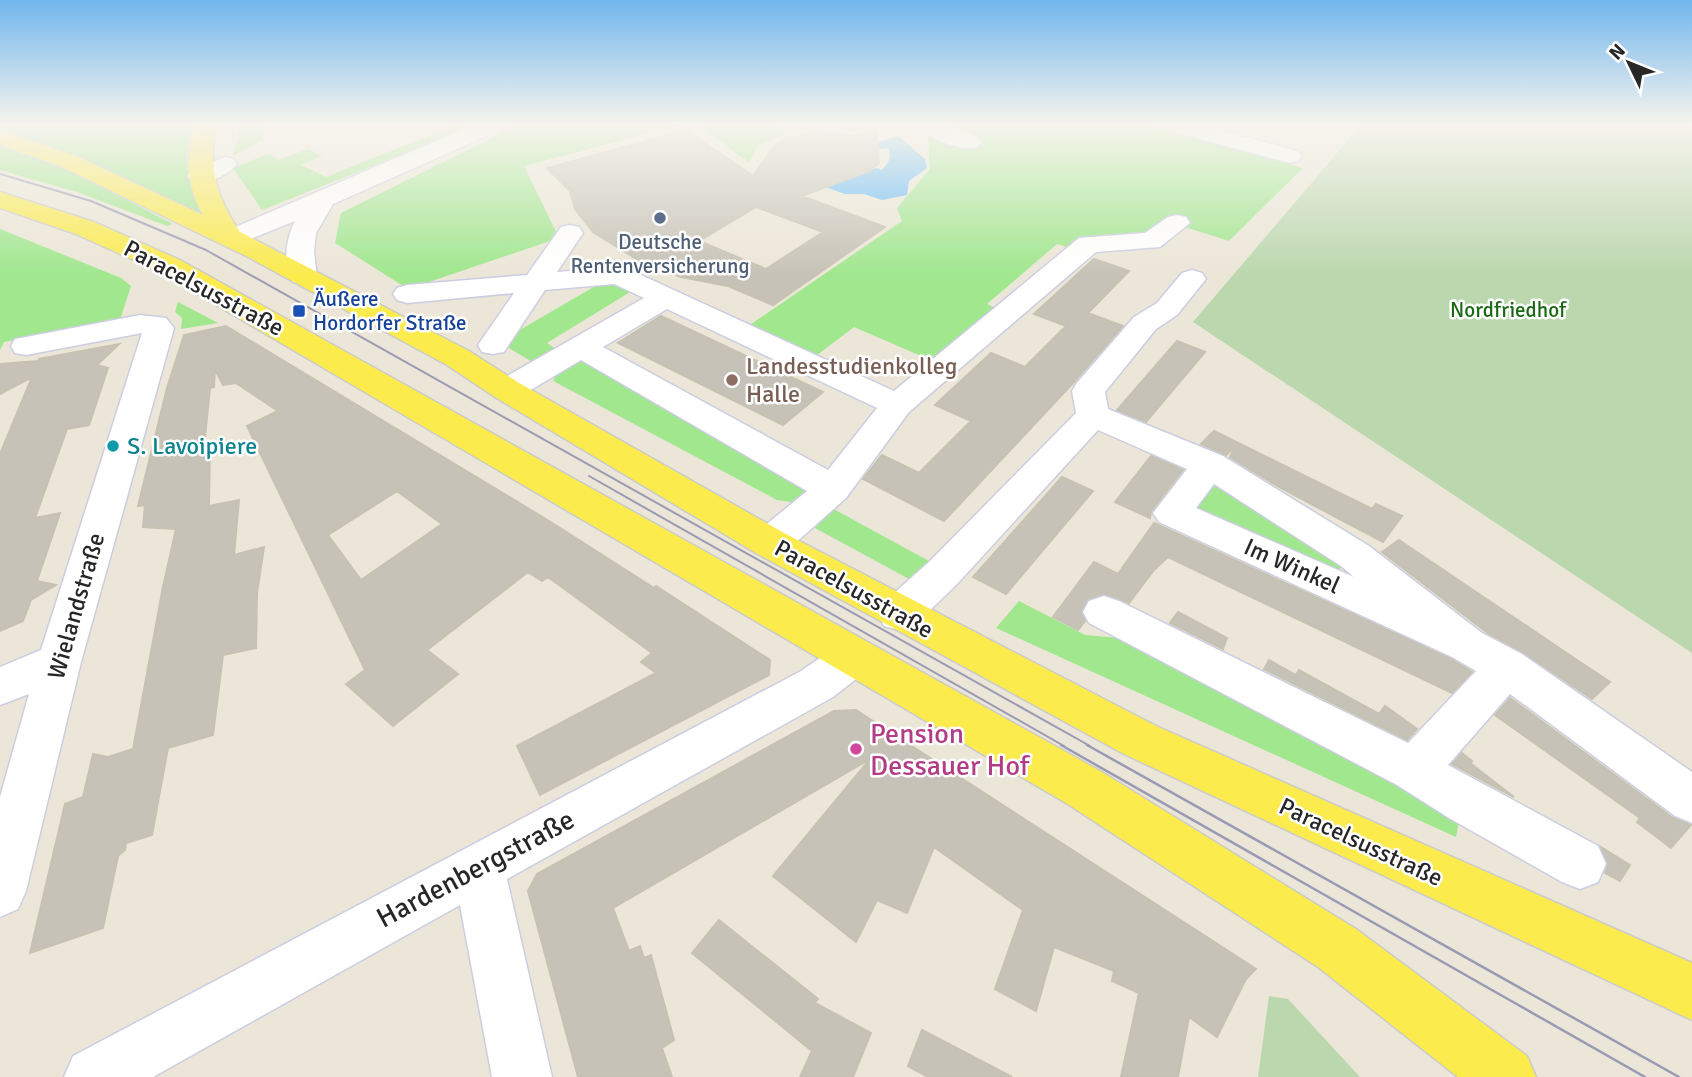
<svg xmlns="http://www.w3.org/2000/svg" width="1692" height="1077" font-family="Signika,sans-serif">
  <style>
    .green { fill: #a0e78e }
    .cemetery { fill: #bbd7ad }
    .water { fill: #61b9f7 }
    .building { fill: #c6c2b7; stroke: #c6c2b1; stroke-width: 2; fill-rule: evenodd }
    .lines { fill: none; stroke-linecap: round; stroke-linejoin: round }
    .minor-casing { stroke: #cccde2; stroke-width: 3 }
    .major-casing { stroke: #cbcbcb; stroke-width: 3 }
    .minor { fill: #fff; fill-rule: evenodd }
    .major { fill: #fbeb4d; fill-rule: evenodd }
    .tram-far1 { stroke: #9a9ab4; stroke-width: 2 }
    .tram { stroke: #9a9ab4; stroke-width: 2.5 }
    .service-dot { fill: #5c6f8a; stroke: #fff; stroke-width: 2.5 }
    .transit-dot { fill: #1a4fb4; stroke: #fff; stroke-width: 2.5 }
    .education-dot { fill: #8d6e63; stroke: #fff; stroke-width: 2.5 }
    .culture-dot { fill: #0f9aa8; stroke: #fff; stroke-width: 2.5 }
    .hotel-dot { fill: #d1479c; stroke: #fff; stroke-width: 2.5 }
    .labels { text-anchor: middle; stroke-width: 5; stroke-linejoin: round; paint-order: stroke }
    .far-service-label { font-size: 21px; fill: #4e5e75; stroke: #fff }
    .far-transit-label { font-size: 21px; fill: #164399; stroke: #fff; text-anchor: start }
    .far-park-label { font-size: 21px; fill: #196814; stroke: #fff }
    .street-label { font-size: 24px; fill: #272727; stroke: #fff }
    .education-label { font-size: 24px; fill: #785e54; stroke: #fff; text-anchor: start }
    .culture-label { font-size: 24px; fill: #0d838f; stroke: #fff; text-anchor: start }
    .near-hotel-label { font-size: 28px; fill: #b23c85; stroke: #fff; text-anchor: start }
    .near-street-label { font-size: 28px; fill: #272727; stroke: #fff }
  </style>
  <rect width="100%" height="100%" fill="#ebe6d7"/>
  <path class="green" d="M0,125H192C183,160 185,178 201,211L194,215L72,155L0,130Z
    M241,125H264L262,140L233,156Z
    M456,125H476L262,210L233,168L268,154L279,160L307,149L322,156L301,165L326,177Z
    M518,125H680L524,166L559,238L408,289L335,243L341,213Z
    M699,125H777L787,133L758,145L749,163Z
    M927,125H1143L1303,168L1229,241L1166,221L1151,239L1078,251L1057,244L987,304L1006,313L942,365L854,327L808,362L741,331L902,221L897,208L930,169Z
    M0,144L74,173L173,224L167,226L77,192L0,170Z
    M0,229L121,278L131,286L120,320L4,342L0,350Z
    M611,277L635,289L547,343L560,352L534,363L499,342Z
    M178,302L218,323L181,329L182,318L175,312Z
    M593,354L813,486L791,502L777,500L555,382L553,380L557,375Z
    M1218,476L1346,561L1331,580L1188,515Z
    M830,507L938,566L922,586L815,528Z
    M1019,601L1085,635L1119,638L1463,801L1456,837L996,628Z"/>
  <path class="cemetery" d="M1361,125H1692V653L1193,322Z
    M1269,996L1288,999L1360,1077H1258Z"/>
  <path class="water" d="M898,136L925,159L927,168L909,181L907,195L882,200L864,194H845L825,187L876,168L882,170C889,162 892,158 888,148L878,149L872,144Z"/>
  <path class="building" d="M686,130L753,176L775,145L786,139L818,132L855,136L877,130L879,163L869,171L802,196L885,227L773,305L728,286L681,277L638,260L593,232L575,209L570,191L547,168ZM756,207L823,232L766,269L699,241Z
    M1094,259L1129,271L1088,313L1123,326L1073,383L944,521L863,479L882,455L919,473L971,421L935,405L991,353L1025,367L1066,326L1034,314Z
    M661,316L823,392L783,425L618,343Z
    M226,326L554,524L654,588L656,586L770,660L769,675L540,795L517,746L656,673L641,662L652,653L548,577L542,581L528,572L427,650L458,674L393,726L346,684L365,670L247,426L278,411L236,383L223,385L215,370L214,387L210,388L204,447L210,445L209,506L239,500L234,555L264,547L257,593L256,648L223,655L213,735L168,748L152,835L126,843L125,850L118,856L103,928L30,953L65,804L83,797L93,754L108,757L133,749L163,587L176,529L143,527L145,505L138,506L167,388L184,335ZM397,491L442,524L361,580L328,535Z
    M1177,341L1205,352L1146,422L1117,410Z
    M119,344L97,365L108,368L89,425L67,429L35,518L60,513L37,581L56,585L31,600L23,621L0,631V454L32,377L0,394V364L38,361L39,359Z
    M1214,431L1372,509L1376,504L1402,516L1383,542L1279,487L1230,457L1235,446L1226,455L1201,444Z
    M1151,456L1183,470L1151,511L1150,518L1115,502Z
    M1062,477L1093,491L1006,594L973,577Z
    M1154,523L1451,659L1472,672L1452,693L1168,557L1154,570L1129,603L1105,594L1088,599L1081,611L1085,621L1078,630L1053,617L1094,562L1118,574Z
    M1399,540L1577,660L1610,682L1592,699L1523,652L1489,634L1382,552Z
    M1178,612L1227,638L1223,649L1170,623Z
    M1269,660L1296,675L1299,670L1379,714L1385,706L1417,729L1407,740L1264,669Z
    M1510,698L1673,818L1691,825L1671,848L1637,822L1640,818L1495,715Z
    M856,710L1256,969L1246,979L1217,1037L1189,1017L1178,1077H1121L1139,993L1112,981L1114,971L1054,947L1036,1011L995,989L1023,910L934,847L907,913L877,900L856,942L773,876L870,759L613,908L629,951L640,946L644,958L651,955L674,1040L662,1048L672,1077H578L528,891L537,874L834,711Z
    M1462,753L1472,761L1470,763L1514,797L1452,764Z
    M1601,847L1630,865L1620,881L1605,873L1608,863Z
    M719,920L818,999L815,1003L871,1033L853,1077H800L812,1051L692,953Z
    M922,1030L1012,1077H928L908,1066Z"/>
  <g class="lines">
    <g class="minor-casing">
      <path id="minor" d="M473,125H503L500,130L333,204L316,233L314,252L317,276L313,282L303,284L293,282C282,266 286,237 295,221L233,246L224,244L220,238L224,232Z
        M819,125H842L843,126L840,131C831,133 824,133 819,125Z
        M919,125C935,125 971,128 981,142L978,147C961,151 929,140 919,125Z
        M1164,125H1200L1298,151L1302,156L1298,161L1290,163L1167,130Z
        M225,157L233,159L237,164C228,176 206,185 191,181L188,176L191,171Z
        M1177,215L1186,217L1190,223L1160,247L1096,252L909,412L846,498L784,553L770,557L756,553L751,543L756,533L807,491L581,360L519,397L507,400L495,397L491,390L495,383L644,298L614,284L545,290L504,352L493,354L482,352L478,345L514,293L407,303L397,300L393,294L397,288L407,285L527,275L561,227L570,225L579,227L583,233L557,272L618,267L628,269L894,391L1079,238L1145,233L1168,217ZM667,309L877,408L828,470L603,347Z
        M1192,270L1202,273L1206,279L1177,315L1156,329L1105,392L1108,409L1223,456L1369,546L1482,633L1522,654L1692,772V823L1675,816L1510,694L1448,765L1598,846L1606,864L1598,882L1580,889L1562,882L1449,818L1397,785L1089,623L1083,612L1089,601L1104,596L1119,601L1408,743L1476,671L1452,657L1159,522L1153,513L1187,469L1098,430L957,584L914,626L899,630L884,626L878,614L884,602L929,562L1076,413L1072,391L1076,384L1134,317L1157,303L1182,273ZM1214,484L1341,566L1354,577L1196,508Z
        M140,315L166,318L174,328L81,662L26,891L18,909L0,917V797L29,694L0,705V667L41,650L142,333L26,355L15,353L11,346L15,339L26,337Z
        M855,638L870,644L877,656L870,668L833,697L507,879L552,1077H492L460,905L153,1077H64L73,1056L801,671L840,644Z"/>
    </g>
    <g class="major-casing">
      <path id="major" d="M194,125H216C208,166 216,198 240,232L469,351L519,383L784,533L1156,726L1692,963V1020L1124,754L756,553L495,397L447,365L248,257L60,166L0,145V130L76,156L203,215C186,185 186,157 194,125Z
        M0,192L94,222L180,260L1100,771L1356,929L1527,1056L1536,1077H1458L1318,967L1066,803L160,272L76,234L0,208Z"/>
    </g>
    <use href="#minor" class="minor"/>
    <use href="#major" class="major"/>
    <path class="tram-far1" d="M0,174L91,201L206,250L1090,746
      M589,476L1064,746"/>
    <path class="tram" d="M1061,745L1645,1077
      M1087,745L1679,1077"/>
  </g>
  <linearGradient id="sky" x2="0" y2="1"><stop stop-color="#72b6ee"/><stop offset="0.45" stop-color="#f6f4ed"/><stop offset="1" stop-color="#f6f4ed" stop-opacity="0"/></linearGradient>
  <rect width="1692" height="276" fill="url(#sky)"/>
  <circle class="service-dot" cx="660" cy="218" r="7"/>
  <rect class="transit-dot" x="292" y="304" width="14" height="14" rx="3.5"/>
  <circle class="education-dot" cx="732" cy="380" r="7"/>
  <circle class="culture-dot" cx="113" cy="446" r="7"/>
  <circle class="hotel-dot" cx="856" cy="749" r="7"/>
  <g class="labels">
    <g class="far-service-label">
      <text x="660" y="249">Deutsche<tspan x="660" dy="24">Rentenversicherung</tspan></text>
    </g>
    <g class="far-transit-label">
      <text x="313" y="306">Äußere<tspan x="313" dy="24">Hordorfer Straße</tspan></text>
    </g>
    <g class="far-park-label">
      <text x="1508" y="317">Nordfriedhof</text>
    </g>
    <g class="street-label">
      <text transform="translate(204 288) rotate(28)" y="8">Paracelsusstraße</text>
      <text transform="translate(1292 566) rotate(24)" y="8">Im Winkel</text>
      <text transform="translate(854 589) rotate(29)" y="8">Paracelsusstraße</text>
      <text transform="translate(76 606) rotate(-74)" y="8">Wielandstraße</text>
      <text transform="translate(1361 842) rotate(25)" y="8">Paracelsusstraße</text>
    </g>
    <g class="education-label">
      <text x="746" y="374">Landesstudienkolleg<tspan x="746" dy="28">Halle</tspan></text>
    </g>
    <g class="culture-label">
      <text x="127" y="454">S. Lavoipiere</text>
    </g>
    <g class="near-hotel-label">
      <text x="870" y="743">Pension<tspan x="870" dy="32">Dessauer Hof</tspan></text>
    </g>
    <g class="near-street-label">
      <text transform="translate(475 868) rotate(-28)" y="10">Hardenbergstraße</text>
    </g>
  </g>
  <g transform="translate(1629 63) rotate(313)" stroke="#ffffff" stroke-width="5" paint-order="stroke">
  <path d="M0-5L12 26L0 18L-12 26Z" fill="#272727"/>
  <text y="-10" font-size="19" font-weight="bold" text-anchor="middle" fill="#272727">N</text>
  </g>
</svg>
